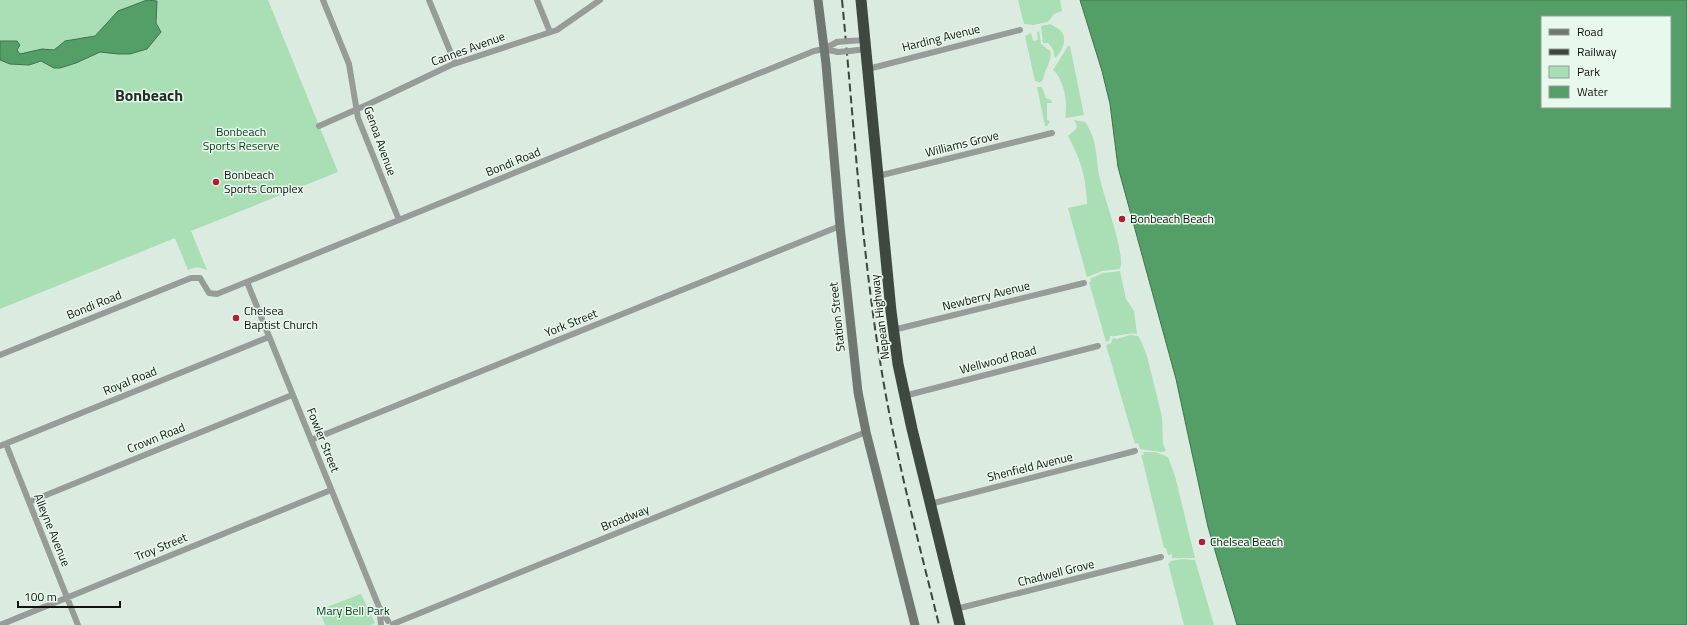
<svg xmlns="http://www.w3.org/2000/svg" width="1687" height="625" font-family="'Titillium Web',sans-serif">
  <style>
    .green { fill: #aadeb5 }
    .water { fill: #549e68; stroke: #3f744d; fill-rule: evenodd }
    .lines { fill: none; stroke-linecap: round; stroke-linejoin: round }
    .street { stroke: #969c97; stroke-width: 6 }
    .secondary { stroke: #6f7871; stroke-width: 9 }
    .highway { stroke: #3d493f; stroke-width: 11 }
    .rail { stroke: #3e453f; stroke-width: 2; stroke-dasharray: 8 4; stroke-linecap: butt }
    .street-bridge { stroke: #969c97; stroke-width: 6 }
    .poi-dot { fill: #b01d37; stroke: #e9f8ec; stroke-width: 1.5 }
    .labels { text-anchor: middle; stroke-width: 3; stroke-linejoin: round; paint-order: stroke }
    .street-label { font-size: 12px; fill: #0e130f; stroke: #e9f8ec }
    .park-label { font-size: 12px; fill: #07421e; stroke: #e9f8ec }
    .poi-label { font-size: 12px; fill: #0e130f; stroke: #e9f8ec; text-anchor: start }
    .district-label { font-size: 16px; font-weight: bold; fill: #222e25; stroke: #e9f8ec }
  </style>
  <rect width="100%" height="100%" fill="#dcebdf"/>
  <path class="green" d="M0,0H268L338,172L191,231L207,270L198,267L188,270L175,238L0,309Z
    M1018,0H1060L1062,11L1054,14L1048,22L1033,25L1024,24Z
    M1050,24C1053,26 1059,28 1061,31C1068,39 1062,52 1055,58L1053,49L1048,43H1043L1041,26Z
    M1039,31L1041,44L1050,51C1053,61 1044,69 1043,80L1039,83L1037,81H1035L1025,36L1031,33L1033,41L1038,40L1037,32Z
    M1068,46H1070L1084,115L1066,118C1065,115 1066,110 1066,106C1066,95 1062,77 1053,70Z
    M1037,87H1042L1046,98L1051,100L1052,103H1047V120L1050,121L1047,126H1045Z
    M1074,120L1085,122C1099,141 1095,162 1101,183C1105,200 1126,256 1120,269L1102,271L1087,277L1068,208L1087,204C1086,177 1081,160 1068,136L1076,129L1077,125Z
    M1120,271L1126,299L1134,311L1137,334C1127,332 1120,337 1110,336L1109,341L1106,342L1089,282H1091L1090,279L1103,273Z
    M1130,335L1138,336L1141,341L1147,356L1162,417L1163,443L1166,451L1161,452L1140,449L1138,443L1135,444L1106,345L1111,343L1113,338L1117,339Z
    M1143,452H1155L1168,457L1175,476L1195,558H1172V554L1168,555L1166,548H1164L1142,458L1141,455H1144Z
    M1182,559L1195,560L1214,625H1184L1168,563H1170V561Z
    M361,594L375,623L371,625H325L319,610Z"/>
  <path class="water" d="M147,0L157,1L156,23L161,32L147,49L130,54H118L100,52L76,63L60,68H54L41,61L29,65L10,64L0,60V41H17L20,45L17,50L20,54L42,49L54,50L65,41L95,36L118,11Z
    M1080,0H1687V625H1237L1208,527L1176,379L1118,167L1110,104L1102,71ZM1542,17H1670V107H1542Z"/>
  <g class="lines">
    <path class="street" d="M323,0L349,64L358,118L399,220
      M429,0L455,63
      M537,0L550,32
      M849,41L865,40
      M824,49L838,52
      M850,51L866,49
      M868,69L1020,30
      M319,126L371,103L451,65L557,30L600,0
      M878,176L1052,133
      M247,282L379,607L383,612L388,621
      M893,330L1084,283
      M0,355L191,278H200L209,293L217,294L814,51L824,49L837,42
      M904,396L1098,346
      M311,440L840,226
      M6,444L78,625
      M0,446L269,337
      M29,502L292,395
      M930,504L1135,451
      M379,607L381,624
      M956,609L1161,557
      M393,624L866,432
      M0,625L331,490"/>
    <path class="secondary" d="M818,0L826,64L840,226L858,392L866,432L915,625"/>
    <path class="highway" d="M861,0L891,311L898,364L912,429L960,625"/>
    <path class="rail" d="M842,0C854,122 861,246 881,367C895,454 918,539 939,625"/>
    <path class="street-bridge" d="M837,42L849,41
      M838,52L850,51"/>
  </g>
  <g class="poi-dot">
    <circle cx="216" cy="182" r="4"/>
    <circle cx="1122" cy="219" r="4"/>
    <circle cx="236" cy="318" r="4"/>
    <circle cx="1202" cy="542" r="4"/>
  </g>
  <g class="labels">
    <g class="street-label">
      <text transform="translate(941 38) rotate(-14)" y="4">Harding Avenue</text>
      <text transform="translate(468 49) rotate(-20)" y="4">Cannes Avenue</text>
      <text transform="translate(380 141) rotate(70)" y="4">Genoa Avenue</text>
      <text transform="translate(962 144) rotate(-14)" y="4">Williams Grove</text>
      <text transform="translate(513 162) rotate(-22)" y="4">Bondi Road</text>
      <text transform="translate(986 296) rotate(-14)" y="4">Newberry Avenue</text>
      <text transform="translate(94 305) rotate(-22)" y="4">Bondi Road</text>
      <text transform="translate(837 317) rotate(-96)" y="4">Station Street</text>
      <text transform="translate(880 317) rotate(-97)" y="4">Nepean Highway</text>
      <text transform="translate(571 323) rotate(-22)" y="4">York Street</text>
      <text transform="translate(998 360) rotate(-15)" y="4">Wellwood Road</text>
      <text transform="translate(130 381) rotate(-22)" y="4">Royal Road</text>
      <text transform="translate(156 438) rotate(-22)" y="4">Crown Road</text>
      <text transform="translate(323 440) rotate(68)" y="4">Fowler Street</text>
      <text transform="translate(1030 467) rotate(-14)" y="4">Shenfield Avenue</text>
      <text transform="translate(625 518) rotate(-22)" y="4">Broadway</text>
      <text transform="translate(52 530) rotate(68)" y="4">Alleyne Avenue</text>
      <text transform="translate(161 547) rotate(-22)" y="4">Troy Street</text>
      <text transform="translate(1056 573) rotate(-14)" y="4">Chadwell Grove</text>
    </g>
    <g class="park-label">
      <text x="241" y="136">Bonbeach<tspan x="241" dy="14">Sports Reserve</tspan></text>
      <text x="353" y="615">Mary Bell Park</text>
    </g>
    <g class="poi-label">
      <text x="224" y="179">Bonbeach<tspan x="224" dy="14">Sports Complex</tspan></text>
      <text x="1130" y="223">Bonbeach Beach</text>
      <text x="244" y="315">Chelsea<tspan x="244" dy="14">Baptist Church</tspan></text>
      <text x="1210" y="546">Chelsea Beach</text>
    </g>
    <g class="district-label">
      <text x="149" y="101">Bonbeach</text>
    </g>
  </g>
  <rect x="1541" y="16" width="130" height="92" fill="#e9f8ec" stroke="#919c94"/>
  <rect x="1549" y="29" width="20" height="6" fill="#6f7871" stroke="#919c94"/>
  <text x="1577" y="36" font-size="12" fill="#0e130f">Road</text>
  <rect x="1549" y="49" width="20" height="6" fill="#3e453f" stroke="#919c94"/>
  <text x="1577" y="56" font-size="12" fill="#0e130f">Railway</text>
  <rect x="1549" y="66" width="20" height="12" fill="#aadeb5" stroke="#919c94"/>
  <text x="1577" y="76" font-size="12" fill="#0e130f">Park</text>
  <rect x="1549" y="86" width="20" height="12" fill="#549e68" stroke="#919c94"/>
  <text x="1577" y="96" font-size="12" fill="#0e130f">Water</text>
  <path d="M18 601v6h102v-6" fill="none" stroke="#0e130f" stroke-width="2"/>
  <text x="24" y="601" font-size="12" fill="#0e130f" stroke="#e9f8ec" stroke-width="3" paint-order="stroke">100 m</text>
</svg>
